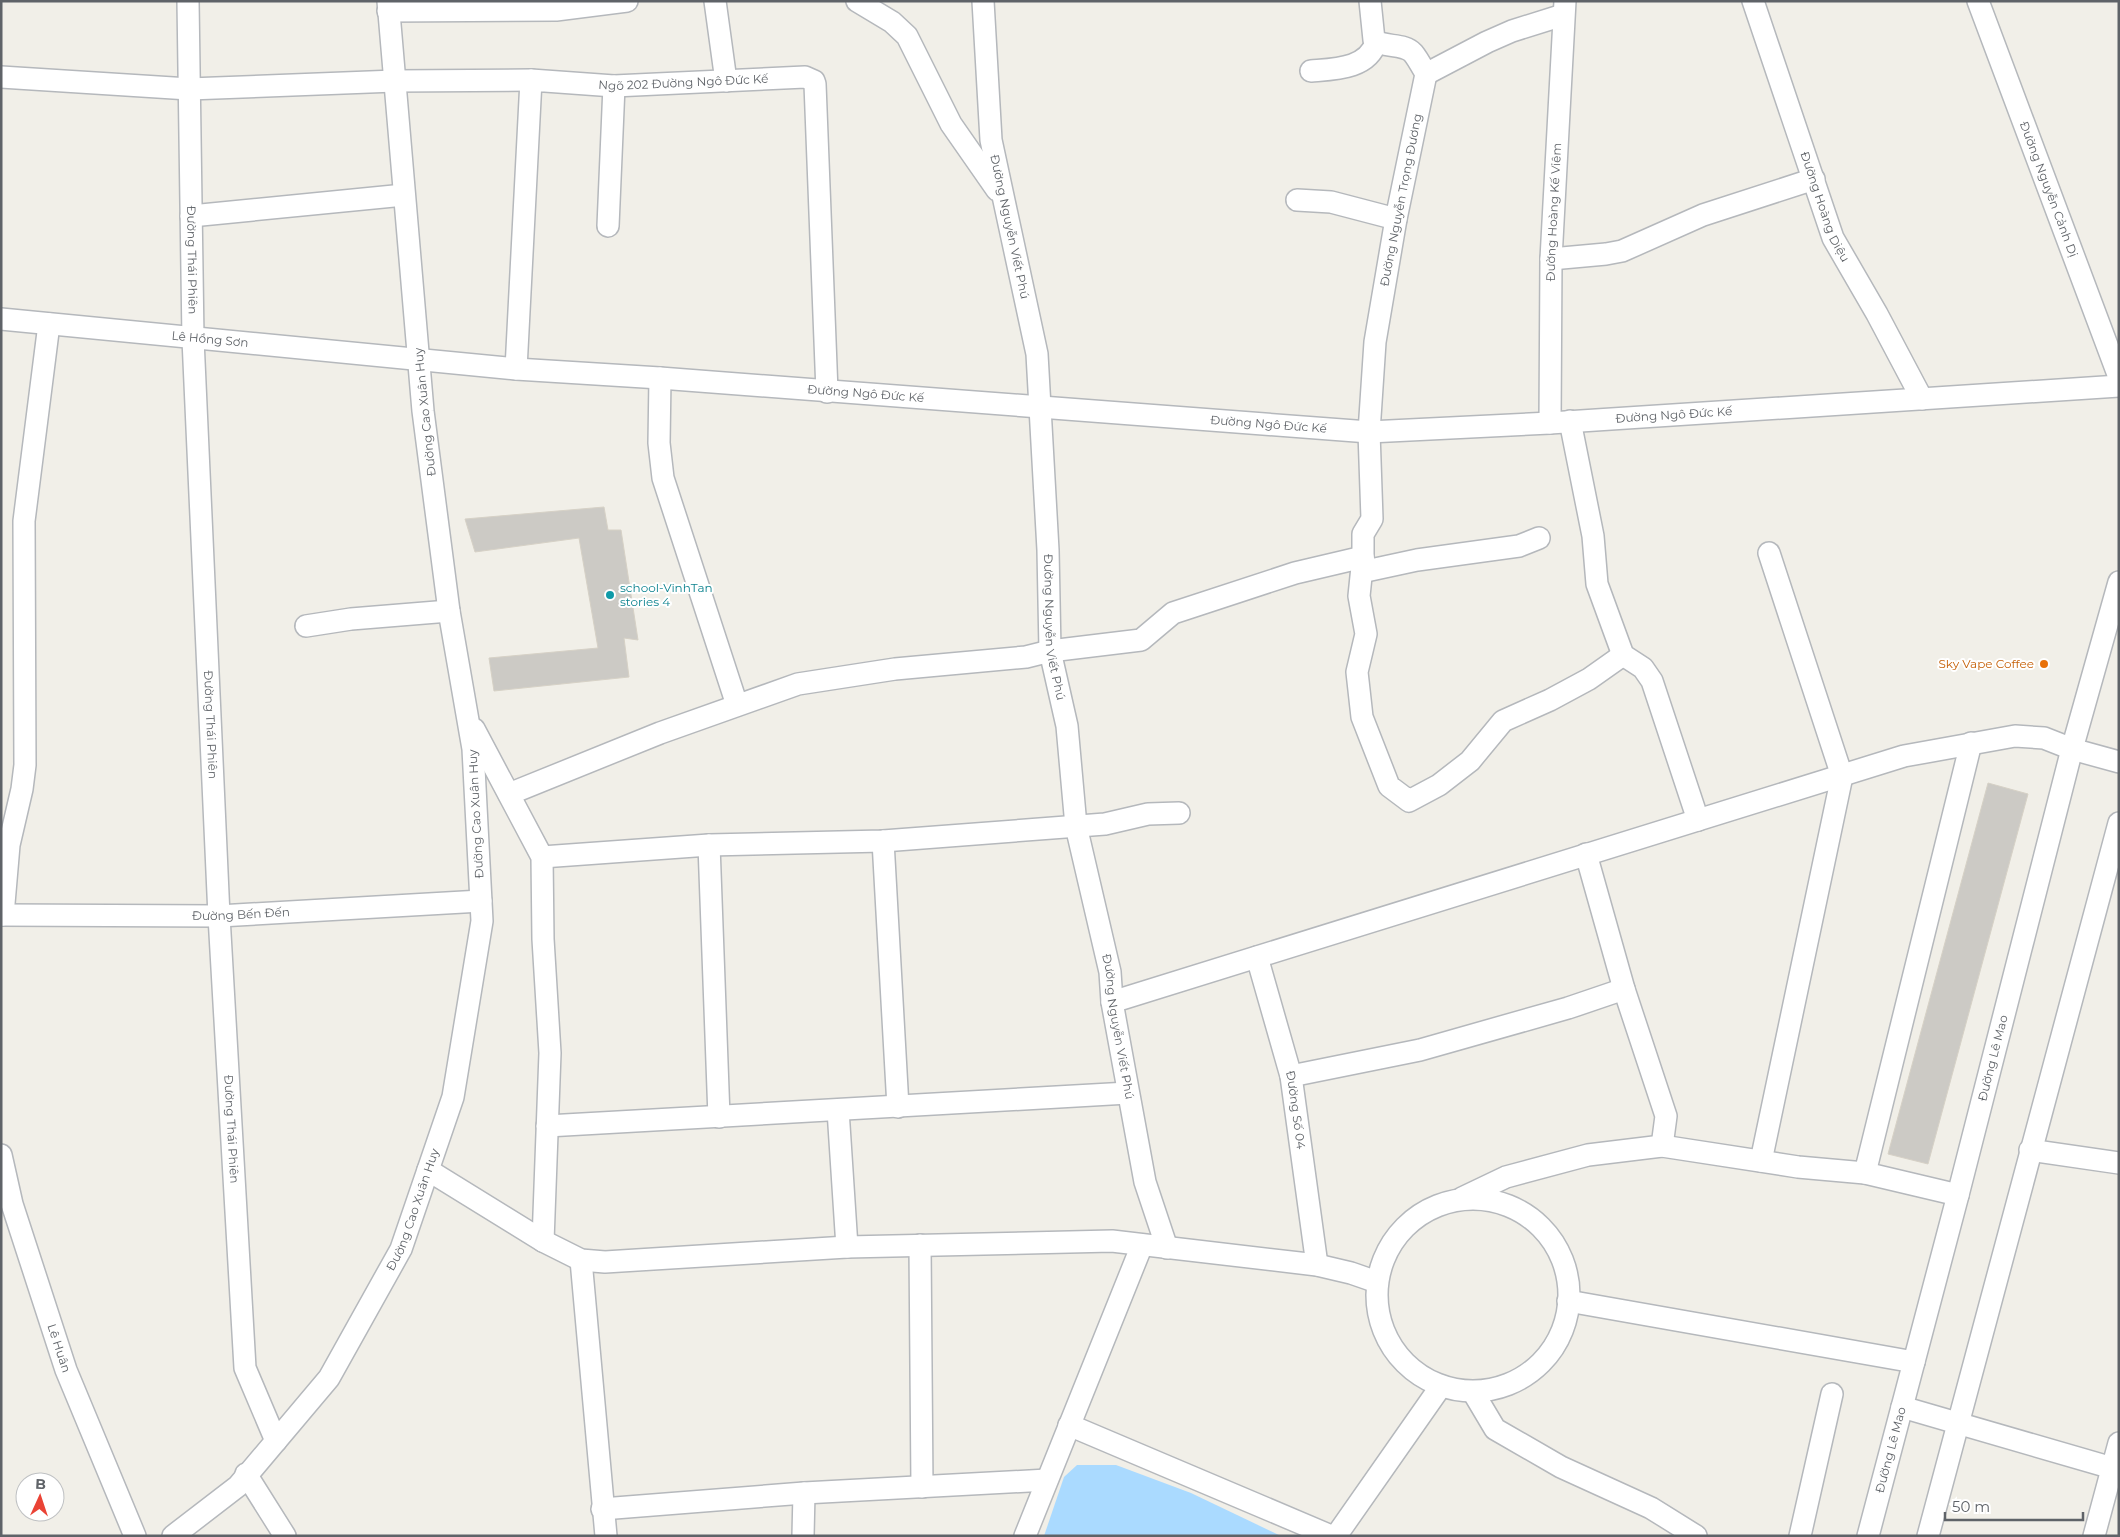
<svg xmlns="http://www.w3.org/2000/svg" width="2120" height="1537" font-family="Montserrat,sans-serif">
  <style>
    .water { fill: #aadaff }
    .building { fill: #cccac5; stroke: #d6d1c6 }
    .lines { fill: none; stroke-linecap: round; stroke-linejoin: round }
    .minor-casing { stroke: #b5b8bc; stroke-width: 24 }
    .minor { stroke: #fff; stroke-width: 21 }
    .culture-dot { fill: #0f9aa8; stroke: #fff; stroke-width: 2 }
    .food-dot { fill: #e8710a; stroke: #fff; stroke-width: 2 }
    .labels { text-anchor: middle; stroke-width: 4; stroke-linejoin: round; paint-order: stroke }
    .street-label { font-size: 12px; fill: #5f6368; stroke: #fff }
    .culture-label { font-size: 12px; fill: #0d838f; stroke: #fff; text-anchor: start }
    .food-label { font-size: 12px; fill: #c56008; stroke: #fff; text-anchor: end }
  </style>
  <rect width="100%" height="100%" fill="#f1efe8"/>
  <path class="water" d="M1077,1465H1116L1191,1493L1281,1536H1044L1064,1477Z"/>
  <path class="building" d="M604,507L608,530H621L638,640L624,638L629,677L494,691L489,658L598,648L579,538L475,552L465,519Z
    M1988,783L2028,794L1928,1164L1888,1154Z"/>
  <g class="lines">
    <g class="minor-casing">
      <g id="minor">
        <path id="s1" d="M188,1L193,339L219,916L245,1368L276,1441"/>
        <path d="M715,1L726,81"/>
        <path d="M857,1L892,22L907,36L951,124L997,190"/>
        <path id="s2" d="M983,1L991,140L1037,354L1048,550L1050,651L1067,726L1076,826L1110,972L1112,1002L1145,1182L1167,1248"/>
        <path d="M1370,1L1374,40C1385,48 1404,43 1413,53C1418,59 1422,67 1426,74L1396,219L1375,342L1369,432L1372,519L1363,534V557L1359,596L1366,634L1357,672L1362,717L1389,786L1409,801L1439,785L1470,761L1503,721L1550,700L1589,679L1623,655"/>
        <path id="s3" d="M1753,1L1833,238L1877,314L1922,399"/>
        <path id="s4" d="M1978,1L2119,377"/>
        <path d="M388,11L556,10L627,1"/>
        <path d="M1311,71C1334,69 1368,69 1376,42"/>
        <path d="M1426,74L1487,42L1512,31L1563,15"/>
        <path d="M1,77L189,89L395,81L531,80"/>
        <path d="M1297,200L1331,202L1396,219"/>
        <path d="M191,216L404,195"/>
        <path d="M608,226L614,86"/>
        <path d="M1551,259L1606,254L1622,251L1703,215L1814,179"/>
        <path id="s5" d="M1,319L516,369L660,378L1369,432L1550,423L2119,386"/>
        <path id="s6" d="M516,369L531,80L614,86L805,77L814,81L815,84L827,392"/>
        <path d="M660,378L659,443L663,478L737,705"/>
        <path d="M1570,421L1593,536L1597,584L1623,655L1643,668L1652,681L1698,820"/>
        <path id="s7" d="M1550,423L1551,259L1565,1"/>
        <path d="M306,626L351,619L449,611"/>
        <path d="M474,729L542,857L543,939L550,1053L543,1241"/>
        <path d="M509,794L660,733L798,684L895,669L1026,657L1050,651L1141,640L1173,613L1295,573L1363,557L1366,571L1417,560L1519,546L1539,538"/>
        <path d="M883,841L898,1107"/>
        <path d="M709,845L719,1117"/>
        <path d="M1586,854L1624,989L1666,1116L1662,1146"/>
        <path d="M542,857L709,845L883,841L1105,824L1148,814L1179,813"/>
        <path id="s8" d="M1,915L219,916L481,901"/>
        <path d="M3,915L9,845L22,789L25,765L24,521L49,324"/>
        <path id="s9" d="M1257,957L1291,1076L1317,1265"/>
        <path d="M1112,1002L1904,756L2015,736L2044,738L2072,749L2119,762"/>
        <path d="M1291,1076L1420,1050L1568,1008L1624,989"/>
        <path d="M838,1110L847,1247"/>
        <path d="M547,1126L1128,1093"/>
        <path d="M2030,1150L2119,1163"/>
        <path id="s10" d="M1,1155L12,1204L66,1370L135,1536"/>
        <path d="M1761,1161L1842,776L1769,553"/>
        <path d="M428,1170L543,1241L581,1260L605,1262L847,1247L1112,1241L1317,1265L1351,1273L1377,1282"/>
        <path d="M1958,1195L1865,1173L1971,743"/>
        <path d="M1462,1198L1506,1177L1588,1155L1662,1146L1798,1167L1865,1173"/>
        <circle cx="1473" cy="1295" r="96"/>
        <path d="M920,1245L922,1487"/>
        <path d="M581,1260L606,1536"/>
        <path d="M1568,1301L1914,1362"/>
        <path d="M1473,1392L1495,1429L1561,1467L1651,1508L1696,1536"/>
        <path d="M1902,1407L2119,1470"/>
        <path d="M1069,1425L1331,1536"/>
        <path d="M246,1474L285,1536"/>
        <path d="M602,1509L804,1493L1047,1480"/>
        <path id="s11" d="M173,1536L238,1486L329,1378L401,1249L453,1097L482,921L473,749L449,611L423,411L388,1"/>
        <path d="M803,1536L804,1493"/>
        <path d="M1025,1536L1142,1245"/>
        <path d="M1336,1536L1441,1386"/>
        <path d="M1800,1536L1832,1394"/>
        <path id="s12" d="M1868,1536L1958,1195L2072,749L2119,582"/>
        <path d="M1928,1536L2119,823"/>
        <path d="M2094,1536L2119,1443"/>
      </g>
    </g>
    <use href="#minor" class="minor"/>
  </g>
  <circle class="culture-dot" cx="610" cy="595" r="5"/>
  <circle class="food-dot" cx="2044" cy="664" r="5"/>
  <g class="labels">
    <g class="street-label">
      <text dy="4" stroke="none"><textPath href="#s6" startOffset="442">Ngõ 202 Đường Ngô Đức Kế</textPath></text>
      <text dy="4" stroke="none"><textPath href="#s4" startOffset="201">Đường Nguyễn Cảnh Dị</textPath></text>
      <text transform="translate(1401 200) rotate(-79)" y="4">Đường Nguyễn Trọng Đương</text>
      <text dy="4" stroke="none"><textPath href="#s3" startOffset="218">Đường Hoàng Diệu</textPath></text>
      <text dy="4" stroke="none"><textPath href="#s7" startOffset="211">Đường Hoàng Kế Viêm</textPath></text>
      <text dy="4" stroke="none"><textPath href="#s2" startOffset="228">Đường Nguyễn Viết Phú</textPath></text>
      <text dy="4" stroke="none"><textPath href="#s1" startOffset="259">Đường Thái Phiên</textPath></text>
      <text dy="4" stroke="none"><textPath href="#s5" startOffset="210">Lê Hồng Sơn</textPath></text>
      <text dy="4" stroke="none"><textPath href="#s5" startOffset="868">Đường Ngô Đức Kế</textPath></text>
      <text transform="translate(425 412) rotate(-96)" y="4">Đường Cao Xuân Huy</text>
      <text dy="4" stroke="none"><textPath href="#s5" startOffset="1678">Đường Ngô Đức Kế</textPath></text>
      <text dy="4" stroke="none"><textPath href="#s5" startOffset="1272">Đường Ngô Đức Kế</textPath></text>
      <text dy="4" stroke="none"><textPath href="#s2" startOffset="632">Đường Nguyễn Viết Phú</textPath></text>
      <text dy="4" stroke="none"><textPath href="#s1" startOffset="724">Đường Thái Phiên</textPath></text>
      <text transform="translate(476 814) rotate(-93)" y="4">Đường Cao Xuân Huy</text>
      <text dy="4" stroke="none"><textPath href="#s8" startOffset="240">Đường Bến Đến</textPath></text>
      <text dy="4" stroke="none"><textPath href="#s2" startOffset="1038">Đường Nguyễn Viết Phú</textPath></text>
      <text dy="4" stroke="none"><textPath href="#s12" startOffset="494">Đường Lê Mao</textPath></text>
      <text dy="4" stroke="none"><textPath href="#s9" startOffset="158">Đường Số 04</textPath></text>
      <text dy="4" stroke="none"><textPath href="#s1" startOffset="1129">Đường Thái Phiên</textPath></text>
      <text dy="4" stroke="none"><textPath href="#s11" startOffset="412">Đường Cao Xuân Huy</textPath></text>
      <text dy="4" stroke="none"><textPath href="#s10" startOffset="202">Lê Huân</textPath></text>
      <text dy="4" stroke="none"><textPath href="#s12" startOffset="89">Đường Lê Mao</textPath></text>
    </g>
    <g class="culture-label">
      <text x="620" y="592">school-VinhTan<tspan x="620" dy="14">stories 4</tspan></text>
    </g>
    <g class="food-label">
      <text x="2034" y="668">Sky Vape Coffee</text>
    </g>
  </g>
  <rect width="2120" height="1537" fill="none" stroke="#5f6368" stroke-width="5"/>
  <g transform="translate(40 1497) rotate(3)"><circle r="24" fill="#ffffff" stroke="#bfc1c3"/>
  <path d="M0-4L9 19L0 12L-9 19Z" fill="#ea4335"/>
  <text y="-8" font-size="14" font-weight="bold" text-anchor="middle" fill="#5f6368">B</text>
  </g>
  <path d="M1945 1512v8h138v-8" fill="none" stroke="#5f6368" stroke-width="2.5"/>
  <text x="1952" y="1512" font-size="15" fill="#5f6368" stroke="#ffffff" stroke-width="4" paint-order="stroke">50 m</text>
</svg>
